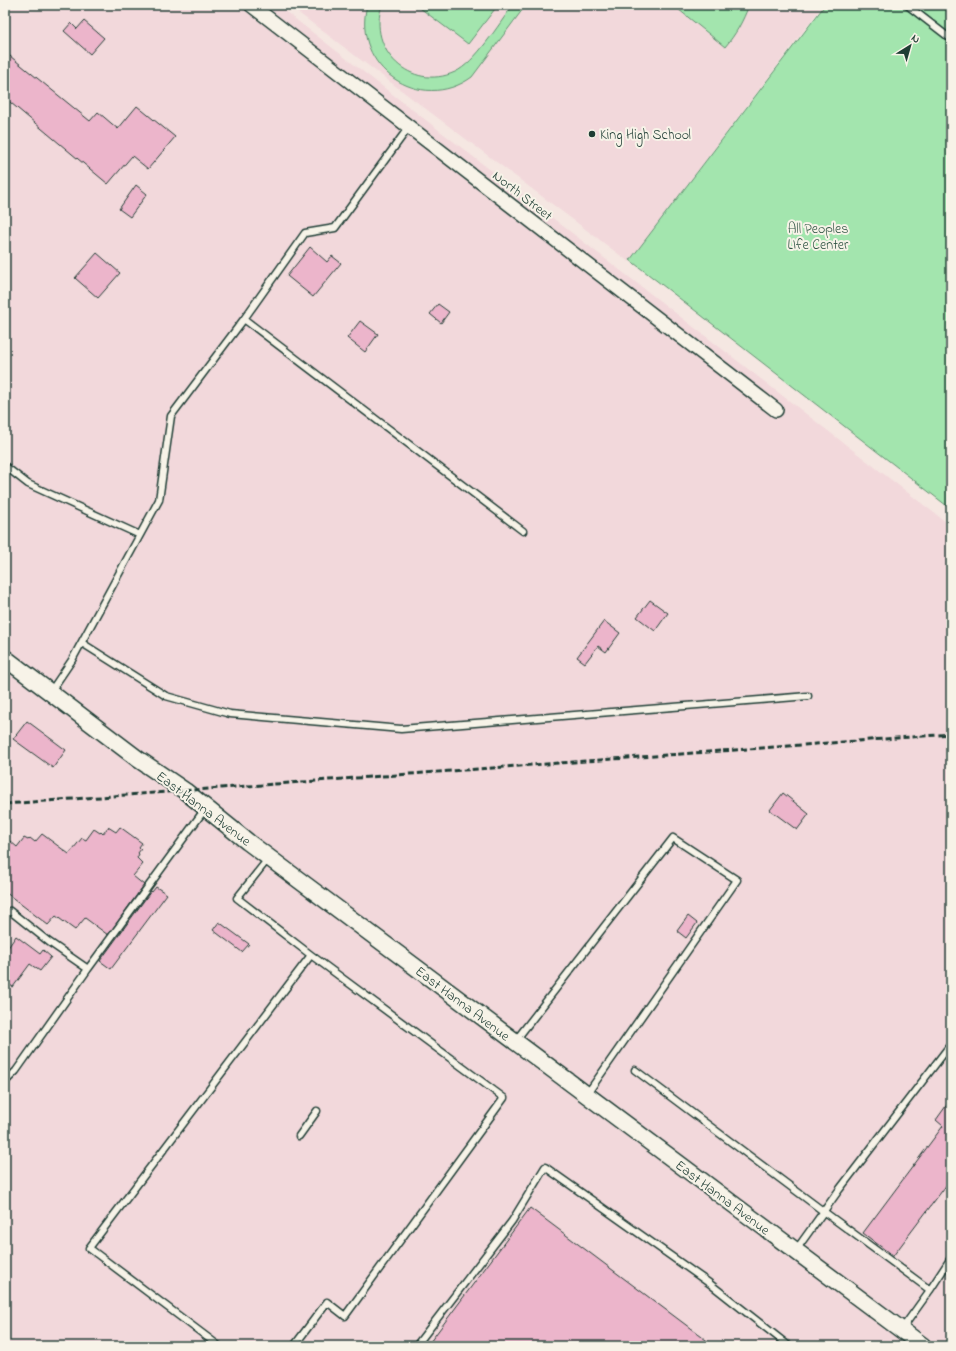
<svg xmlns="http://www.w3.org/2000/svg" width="956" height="1351" font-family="'Indie Flower',sans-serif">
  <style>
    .built { fill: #f2d8db }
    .green { fill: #a3e5ae; stroke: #619171 }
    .building { fill: #ecb5cb; stroke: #1f3d34 }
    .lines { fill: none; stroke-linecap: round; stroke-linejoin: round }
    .service-casing { stroke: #1f3d34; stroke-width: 9 }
    .minor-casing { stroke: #1f3d34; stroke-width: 16 }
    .tertiary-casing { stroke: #1f3d34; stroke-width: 19 }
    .service { stroke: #f7f3e8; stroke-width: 6 }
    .minor { stroke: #f7f3e8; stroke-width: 13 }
    .tertiary { stroke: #f7f3e8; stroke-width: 16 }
    .rail { stroke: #1f3d34; stroke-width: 3; stroke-dasharray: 6 3; stroke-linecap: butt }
    .poi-dot { fill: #1f3d34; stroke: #f7f3e8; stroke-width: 1.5 }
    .labels { text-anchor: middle; stroke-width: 4; stroke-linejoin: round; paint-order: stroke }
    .poi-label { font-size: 14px; fill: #1f3d34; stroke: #f7f3e8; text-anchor: start }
    .street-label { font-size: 14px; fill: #1f3d34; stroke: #f7f3e8 }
    .park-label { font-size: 14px; fill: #335646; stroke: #f7f3e8 }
  </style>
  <rect width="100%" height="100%" fill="#f5e7e2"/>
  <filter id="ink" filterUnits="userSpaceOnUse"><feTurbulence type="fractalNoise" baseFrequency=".025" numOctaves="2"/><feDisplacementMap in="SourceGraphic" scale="8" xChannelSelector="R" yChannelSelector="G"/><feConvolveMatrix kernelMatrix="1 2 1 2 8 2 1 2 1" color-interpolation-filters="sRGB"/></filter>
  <g filter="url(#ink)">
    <path class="built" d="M5,5H277L951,526V1346H5Z
      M288,5H823L629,262Z"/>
    <path class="green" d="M367,5H382C367,50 411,92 455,72C475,63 499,24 513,5H526L472,77C420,115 351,67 367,5Z
      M416,5H498L468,44Z
      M673,5H749C743,21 736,34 725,47Z
      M825,5H951V509L630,260Z"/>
    <path class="building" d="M84,21L104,38L90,54L64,31L71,23L77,29Z
      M5,52L90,121L98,112L118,129L137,106L175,137L148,169L132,156L108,184L5,98Z
      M136,185L147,194L130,217L119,209Z
      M310,247L327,262L332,256L341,263L313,297L287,276Z
      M97,253L120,273L98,298L75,278Z
      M438,304L449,312L441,323L430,314Z
      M360,321L378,334L365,352L347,338Z
      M650,600L668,613L655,631L637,617Z
      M604,621L620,633L606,652L598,646L585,663L577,657Z
      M27,721L66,750L53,768L13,739Z
      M783,793L809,814L797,830L770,810Z
      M108,827L116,832L120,827L142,843L139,847L141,849L138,853L139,854L137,858L143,864L133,876L144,885L108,935L85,918L75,930L56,916L48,925L5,892V847L10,841L17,847L24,838L28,840L30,838L35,842L42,834L69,854L82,838L86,840L94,829L100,833L101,832L103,834Z
      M156,887L167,894L111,969L100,961L151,891L152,892Z
      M688,916L697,923L686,938L677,931Z
      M219,922L249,944L242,952L213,930Z
      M16,936L40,954L43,950L51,957L40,971L30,964L13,987L5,982V952Z
      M951,1099V1179L893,1256L863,1233L943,1126L936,1120Z
      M530,1208L714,1346H427Z"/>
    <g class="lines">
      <g class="service-casing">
        <path id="service" d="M907,5L951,39
          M244,319L523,531
          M5,466L28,484L140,535
          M82,643L166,696L230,714L401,729L808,696
          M51,691L72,660L159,500L171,416L244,319L305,233L335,228L409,127
          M268,859L237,898L311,955L504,1098L345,1316L327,1302L294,1346
          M5,916L10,911L49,942L88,969L205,809
          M516,1040L673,838L737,880L587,1094
          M635,1070L823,1211L930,1290
          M5,1082L16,1071L88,969
          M299,1136L317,1111
          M796,1250L839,1190L951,1044
          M902,1329L930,1290L951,1258
          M219,1346L89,1248L311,955
          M416,1346L512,1221L545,1167L709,1283L789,1346"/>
      </g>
      <g class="minor-casing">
        <path id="minor" d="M251,5L776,410"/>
      </g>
      <g class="tertiary-casing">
        <path id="tertiary" d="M5,658L138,759L185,791L248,842L923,1346"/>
      </g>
      <use href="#service" class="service"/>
      <use href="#minor" class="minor"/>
      <use href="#tertiary" class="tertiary"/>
      <path class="rail" d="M5,804L951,734"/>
    </g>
  </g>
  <circle class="poi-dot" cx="592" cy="134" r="4"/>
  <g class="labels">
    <g class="poi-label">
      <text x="600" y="139">King High School</text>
    </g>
    <g class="street-label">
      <text transform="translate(523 195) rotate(38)" y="5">North Street</text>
      <text transform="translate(204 808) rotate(37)" y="5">East Hanna Avenue</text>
      <text transform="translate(463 1003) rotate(37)" y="5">East Hanna Avenue</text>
      <text transform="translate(723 1197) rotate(37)" y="5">East Hanna Avenue</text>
    </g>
    <g class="park-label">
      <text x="818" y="233">All Peoples<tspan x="818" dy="16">LIfe Center</tspan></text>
    </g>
  </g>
  <rect width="956" height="1351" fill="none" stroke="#f7f3e8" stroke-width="20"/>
  <rect x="10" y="10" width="936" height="1331" fill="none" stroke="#1f3d34" stroke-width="1.5" filter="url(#ink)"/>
  <g transform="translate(910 46) rotate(37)" stroke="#f7f3e8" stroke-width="3" paint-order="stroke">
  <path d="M0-3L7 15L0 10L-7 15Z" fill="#1f3d34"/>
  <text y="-6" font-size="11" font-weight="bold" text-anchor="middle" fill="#1f3d34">N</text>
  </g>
</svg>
